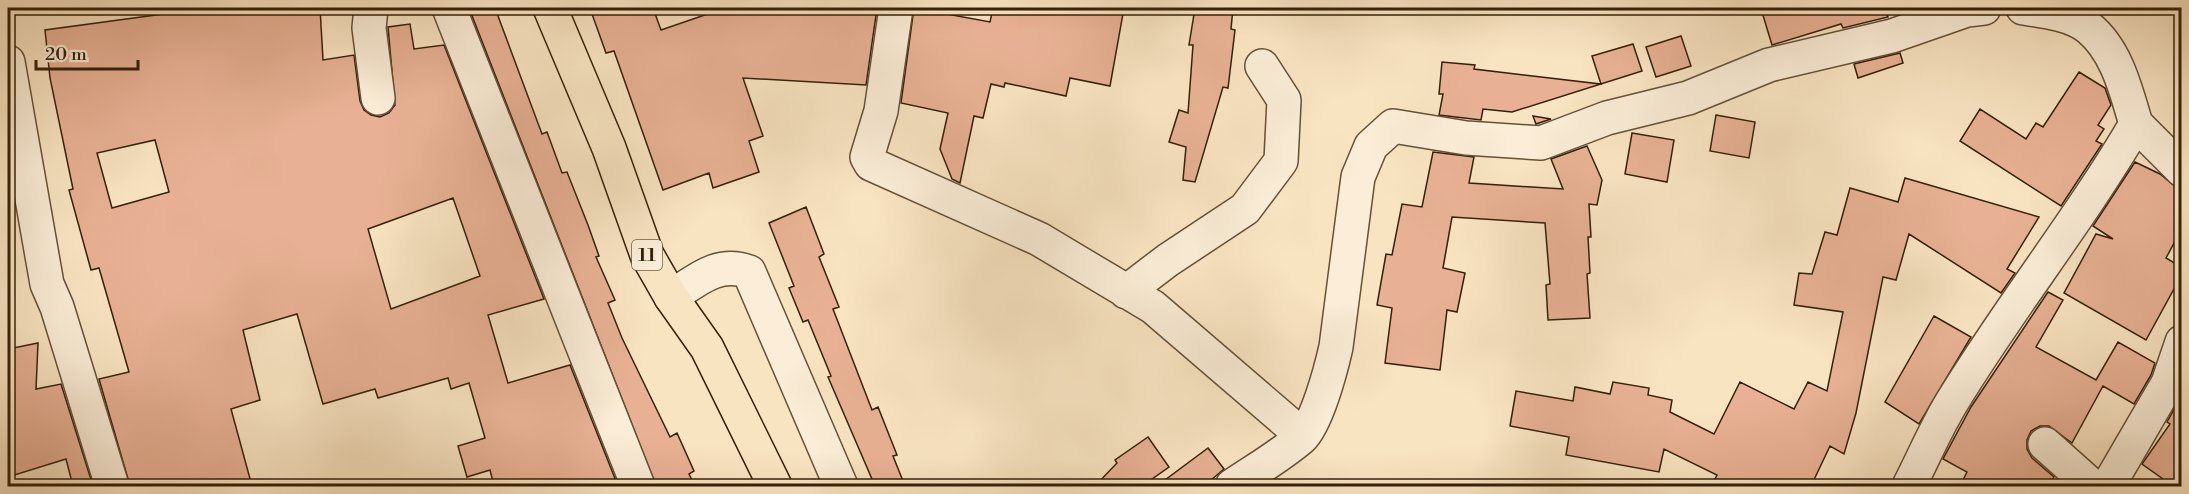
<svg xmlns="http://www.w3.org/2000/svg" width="2189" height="494" font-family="'Libre Bodoni',serif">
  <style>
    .building { fill: #e8b195; stroke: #342008; stroke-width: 1.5; fill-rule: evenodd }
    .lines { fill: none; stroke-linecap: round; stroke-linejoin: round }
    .minor-casing { stroke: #655136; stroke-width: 36 }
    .highway-casing { stroke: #342008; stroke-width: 36 }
    .minor { stroke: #fbedd7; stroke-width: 33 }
    .highway { stroke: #f9e4c2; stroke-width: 33 }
    .labels { text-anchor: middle; stroke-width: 6; stroke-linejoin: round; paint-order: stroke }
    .shield { fill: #fbedd7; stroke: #705e46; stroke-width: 1.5 }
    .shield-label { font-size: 18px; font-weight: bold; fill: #342008 }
  </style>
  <rect width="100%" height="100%" fill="#f9e4c2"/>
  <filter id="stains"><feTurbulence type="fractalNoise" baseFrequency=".00333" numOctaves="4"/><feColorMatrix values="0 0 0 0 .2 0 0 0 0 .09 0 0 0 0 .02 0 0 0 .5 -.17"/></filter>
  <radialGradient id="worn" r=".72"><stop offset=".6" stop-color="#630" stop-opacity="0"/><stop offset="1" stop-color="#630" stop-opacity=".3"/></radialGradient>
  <path class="building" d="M208,8H320L323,60L354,55L360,101L364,110L371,115L380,117L389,113L395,105L388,27L410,24L414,49L444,45L544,299L488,315L508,383L570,365L618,486H494L490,470L467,477L458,446L485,438L469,383L451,389L448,378L378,398L375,389L323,404L297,314L243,330L260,400L231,409L252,486H130L99,379L129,372L99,268L91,270L69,190L73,189L50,78L45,30ZM155,140L169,192L112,208L97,153ZM453,198L480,276L391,309L368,229Z
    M469,8H495L542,134L547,132L562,173L567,172L588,225L599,256L596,257L615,300L608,303L622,338L670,437L677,433L694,471L689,474L695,486H656Z
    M609,8H653L661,30L725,8H877L866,85L743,78L763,136L749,141L759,172L713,188L709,173L663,190L614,51L606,53L592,14Z
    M914,8L990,22L993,8H1124L1110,86L1070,78L1066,96L1005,83L1004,87L991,84L983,118L974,116L960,183L952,179L940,149L948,113L901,103Z
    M1195,8H1233L1231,29L1235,30L1228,88L1223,87L1195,182L1183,180L1186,147L1169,142L1179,110L1188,113L1193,45H1189Z
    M1776,8H1885L1888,17L1843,28L1841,24L1772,45L1762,12Z
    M1681,36L1691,66L1656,77L1646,47Z
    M1633,44L1642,71L1512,112L1483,109L1481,120L1439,115L1443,94H1439L1442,62L1475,65L1474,69L1601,84L1592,56Z
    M1900,53L1903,63L1858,78L1854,64Z
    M2079,72L2105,88L2111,105L2098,125L2104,129L2096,141L2102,144L2061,206L1960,141L1980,109L2026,139L2036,123L2043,127Z
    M1716,115L1755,122L1749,158L1710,151Z
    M1533,116L1551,119L1536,124Z
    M1632,133L1674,140L1667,182L1625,174Z
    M1587,146L1602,180L1597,205L1589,204L1591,237H1588L1590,273L1587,274L1590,318L1548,320L1546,285L1550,284L1545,223L1452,217L1443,268L1465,273L1457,312L1447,310L1440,370L1385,363L1392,308L1377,305L1386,254L1392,255L1402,204L1422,207L1433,152L1474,157L1469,183L1563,189L1551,159Z
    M2135,162L2160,174L2177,188H2181V230L2166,258L2181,267V276L2146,340L2064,293L2096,234L2113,239L2093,226Z
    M1905,178L2039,217L2007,269L2015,273L2001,293L1909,234L1896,280L1883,277L1856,413L1844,454L1830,446L1811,486H1730L1715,479L1717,475L1664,449L1659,472L1566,455L1569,437L1510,426L1516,391L1573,401L1575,387L1610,394L1613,382L1649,388L1648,395L1672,400L1670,412L1714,434L1740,382L1794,409L1808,382L1827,391L1843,312L1794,305L1799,273L1812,274L1825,232L1837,235L1850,188L1898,202Z
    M806,207L824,254L819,257L839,307L833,309L872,410L878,407L897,455L893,456L905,486H875L828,377L831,376L808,320L803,322L789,288L794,286L769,223Z
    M2048,292L2063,300L2036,347L2096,380L2118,342L2155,363L2151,375L2134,404L2103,386L2072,443L2049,426H2040L2031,431L2027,440V449L2032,458L2054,477L2048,486H1960L1967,472L1943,459L1971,407Z
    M1934,316L1971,337L1919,424L1885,402Z
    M38,343L36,389L61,384L93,486H73L66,459L8,477V349Z
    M2181,397V486H2173L2142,464L2170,424L2167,422Z
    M1148,437L1169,467L1142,486H1095L1117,463L1115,460Z
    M1208,448L1224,469L1204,486H1157Z"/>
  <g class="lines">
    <g class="minor-casing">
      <path id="minor" d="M371,8L369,28L378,98
        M449,8L638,486
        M896,8L881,111L867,157L871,164L1039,239L1153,307L1303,436
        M2023,8C2044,11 2072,14 2089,28C2117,51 2126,91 2136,124
        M8,62L47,284L57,307L112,486
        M1126,292L1168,260L1245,209L1281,161L1284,100L1262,66
        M671,297C696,281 718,260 749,272L841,486
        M2045,444L2092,486
        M1232,486C1254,471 1280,456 1301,438C1317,423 1331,369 1336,347L1358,177L1371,146L1393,126L1466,138L1541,143L1607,118L1688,98L1769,65L1892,36L1967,10L1984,8
        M1909,486C1924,457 1937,425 1955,397C2012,304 2081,218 2136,124L2182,170
        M2108,486L2168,383L2182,342"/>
    </g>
    <g class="highway-casing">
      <path id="highway" d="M550,8L609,148L647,255L671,297L707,348L775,486"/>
    </g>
    <use href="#minor" class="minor"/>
    <use href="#highway" class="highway"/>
  </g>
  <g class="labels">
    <rect class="shield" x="632" y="240" width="30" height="30" rx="4.5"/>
    <g class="shield-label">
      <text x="647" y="261">11</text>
    </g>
  </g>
  <rect width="2189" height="494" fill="none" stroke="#f9e4c2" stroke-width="30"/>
  <rect x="9" y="9" width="2171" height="476" fill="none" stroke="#342008" stroke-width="3"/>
  <rect x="15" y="15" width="2159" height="464" fill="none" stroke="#342008" stroke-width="1.5"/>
  <path d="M36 60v9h102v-9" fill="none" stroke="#342008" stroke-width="3"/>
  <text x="45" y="60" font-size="18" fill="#342008" stroke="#fbedd7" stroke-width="4.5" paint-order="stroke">20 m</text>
  <rect width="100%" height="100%" filter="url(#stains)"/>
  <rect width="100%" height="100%" fill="url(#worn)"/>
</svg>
